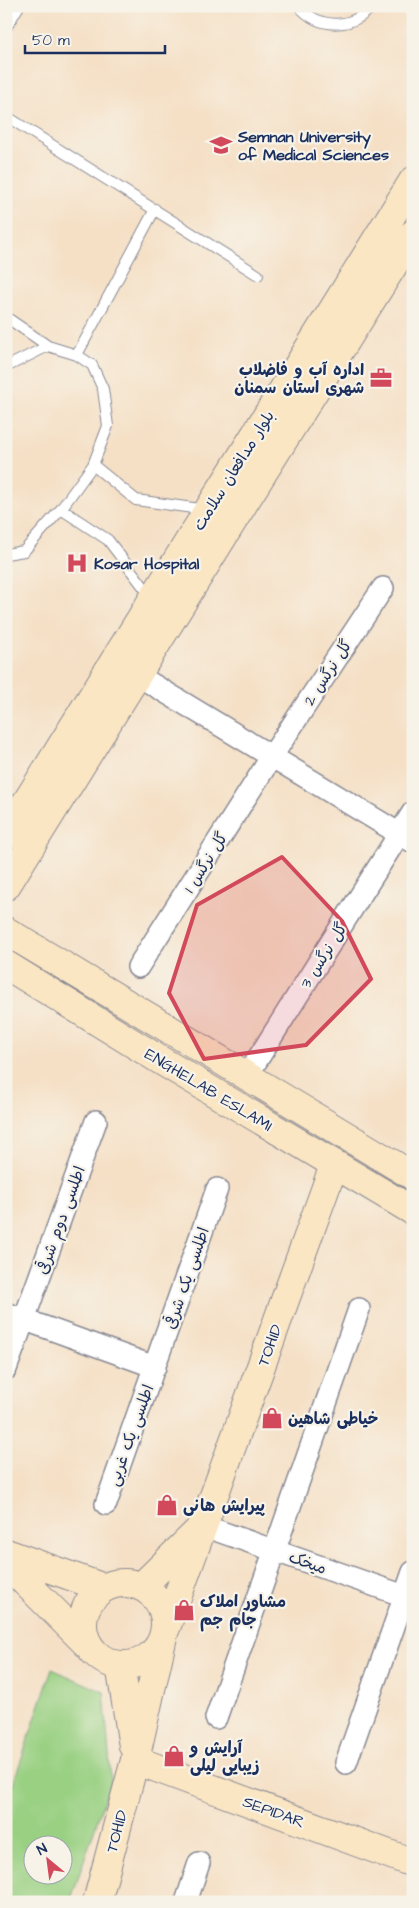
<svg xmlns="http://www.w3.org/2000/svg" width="419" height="1908" font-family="'Architects Daughter','Playpen Sans Arabic',sans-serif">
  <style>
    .green { fill: #99d082; stroke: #5a8070; fill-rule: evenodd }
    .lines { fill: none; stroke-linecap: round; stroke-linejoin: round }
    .lane-casing { stroke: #888892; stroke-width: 12 }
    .street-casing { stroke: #888892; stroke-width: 24 }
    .secondary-casing { stroke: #888892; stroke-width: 30 }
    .lane { stroke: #fff; stroke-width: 10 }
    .street { stroke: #fff; stroke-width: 21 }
    .secondary { stroke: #fbe6c3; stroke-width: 28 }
    .marked { fill: #d1495b; fill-opacity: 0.2; stroke: #d1495b; stroke-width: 4; stroke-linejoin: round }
    .labels { text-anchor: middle; stroke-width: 4.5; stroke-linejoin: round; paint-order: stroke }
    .poi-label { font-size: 16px; font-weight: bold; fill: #1b2f5e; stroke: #f7f3e8; text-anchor: start }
    .street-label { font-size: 16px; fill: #1b2f5e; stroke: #f7f3e8 }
  </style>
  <rect width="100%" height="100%" fill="#f7f3e8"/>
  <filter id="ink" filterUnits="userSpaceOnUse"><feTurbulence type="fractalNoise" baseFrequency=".02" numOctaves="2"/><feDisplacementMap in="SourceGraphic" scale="10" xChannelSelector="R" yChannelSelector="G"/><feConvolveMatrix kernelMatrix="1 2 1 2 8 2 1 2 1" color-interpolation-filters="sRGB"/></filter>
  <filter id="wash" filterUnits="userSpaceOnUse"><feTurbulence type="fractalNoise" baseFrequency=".0096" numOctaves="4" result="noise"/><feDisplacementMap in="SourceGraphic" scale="20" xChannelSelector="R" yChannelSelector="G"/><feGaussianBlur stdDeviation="1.12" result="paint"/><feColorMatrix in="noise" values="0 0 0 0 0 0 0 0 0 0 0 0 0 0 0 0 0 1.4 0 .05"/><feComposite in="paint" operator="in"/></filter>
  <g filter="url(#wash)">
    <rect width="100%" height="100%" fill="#f5e0c6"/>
    <path class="green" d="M52,1669L104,1692L111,1780L70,1902H6V1804ZM32,1846H62V1876H32Z"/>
  </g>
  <g filter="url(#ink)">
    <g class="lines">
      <g class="lane-casing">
        <path id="lane" d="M299,6C319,30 353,29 372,6
          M6,28L19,6
          M6,116L258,275
          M6,317L48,346
          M77,355L155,209
          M6,367L48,346L77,355L92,365L103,389L108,426L93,465L61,509L24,551L6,554
          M93,465L136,500L207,510
          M61,509L108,540L152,598"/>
      </g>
      <g class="street-casing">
        <path id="street" d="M137,675L413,842
          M138,967L272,756L383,588
          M247,1076L413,812
          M6,1313L155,1367
          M6,1369L96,1121
          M106,1504L217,1189
          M204,1526L413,1599
          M216,1718L359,1309
          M346,1763L413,1572
          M186,1902L199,1863"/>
      </g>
      <g class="secondary-casing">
        <path id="secondary" d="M6,835L413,181
          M6,886L247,498L413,234
          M6,931L413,1176
          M6,965L160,1060L413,1211
          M6,1553L104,1588
          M6,1563L88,1645
          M83 1624a41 41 0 1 1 82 0a41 41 0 1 1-82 0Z
          M142,1586L199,1530
          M166,1628L334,1165
          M120,1665L133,1746
          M135,1760L413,1863
          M97,1902L135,1760L162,1641"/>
      </g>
      <use href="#lane" class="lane"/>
      <use href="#street" class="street"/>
      <use href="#secondary" class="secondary"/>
    </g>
  </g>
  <path class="marked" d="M282,857L342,921L371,979L306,1045L204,1059L169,993L197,905Z"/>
  <defs>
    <g id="university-bare" transform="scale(1.725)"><path d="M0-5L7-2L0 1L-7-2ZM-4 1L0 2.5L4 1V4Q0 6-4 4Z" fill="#d1495b" stroke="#f7f3e8" stroke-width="2.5" paint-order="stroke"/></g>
    <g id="office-bare" transform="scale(1.725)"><path d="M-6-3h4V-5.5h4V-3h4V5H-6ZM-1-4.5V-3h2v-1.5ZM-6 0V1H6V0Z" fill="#d1495b" stroke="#f7f3e8" stroke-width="2.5" paint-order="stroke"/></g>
    <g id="hospital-bare" transform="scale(1.725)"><path d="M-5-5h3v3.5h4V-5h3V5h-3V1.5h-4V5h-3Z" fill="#d1495b" stroke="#f7f3e8" stroke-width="2.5" paint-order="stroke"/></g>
    <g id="shop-bare" transform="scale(1.725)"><path d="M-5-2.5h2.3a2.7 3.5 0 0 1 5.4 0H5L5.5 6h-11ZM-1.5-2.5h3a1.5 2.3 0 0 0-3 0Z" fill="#d1495b" stroke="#f7f3e8" stroke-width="2.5" paint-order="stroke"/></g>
  </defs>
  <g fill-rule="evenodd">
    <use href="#university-bare" x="221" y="145"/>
    <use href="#office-bare" x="381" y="378"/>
    <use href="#hospital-bare" x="77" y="563"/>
    <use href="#shop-bare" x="272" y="1418"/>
    <use href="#shop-bare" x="167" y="1505"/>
    <use href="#shop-bare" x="184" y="1610"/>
    <use href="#shop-bare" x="174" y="1756"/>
  </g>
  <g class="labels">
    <g class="poi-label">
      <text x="238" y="142">Semnan University<tspan x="238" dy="18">of Medical Sciences</tspan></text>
      <text x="364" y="375" text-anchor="end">اداره آب و فاضلاب<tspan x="364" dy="18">شهری استان سمنان</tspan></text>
      <text x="94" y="569">Kosar Hospital</text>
      <text x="288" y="1424">خیاطی شاهین</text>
      <text x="183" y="1511">پیرایش هانی</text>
      <text x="200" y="1607">مشاور املاک<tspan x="200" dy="18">جام جم</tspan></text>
      <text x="190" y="1753">آرایش و<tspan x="190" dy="18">زیبایی لیلی</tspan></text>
    </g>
    <g class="street-label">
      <text transform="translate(233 470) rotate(-58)" y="6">بلوار مدافعان سلامت</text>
      <text transform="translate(327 672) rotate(-57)" y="6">گل نرگس 2</text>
      <text transform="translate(205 862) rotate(-58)" y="6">گل نرگس 1</text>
      <text transform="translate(323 955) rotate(-58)" y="6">گل نرگس 3</text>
      <text transform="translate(209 1089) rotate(31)" y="6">ENGHELAB ESLAMI</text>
      <text transform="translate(60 1220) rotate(-70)" y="6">اطلسی دوم شرقی</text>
      <text transform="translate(186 1278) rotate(-71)" y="6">اطلسی یک شرقی</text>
      <text transform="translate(269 1345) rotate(-70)" y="6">TOHID</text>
      <text transform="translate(130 1435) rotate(-70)" y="6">اطلسی یک غربی</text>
      <text transform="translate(308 1562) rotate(19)" y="6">میخک</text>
      <text transform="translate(274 1811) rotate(20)" y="6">SEPIDAR</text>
      <text transform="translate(116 1831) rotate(-75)" y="6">TOHID</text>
    </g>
  </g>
  <rect width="419" height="1908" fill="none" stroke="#f7f3e8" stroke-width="25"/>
  <g transform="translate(48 1860) rotate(331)"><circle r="24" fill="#f7f3e8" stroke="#9fa5b1"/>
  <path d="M0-4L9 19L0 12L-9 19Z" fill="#d1495b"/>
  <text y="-8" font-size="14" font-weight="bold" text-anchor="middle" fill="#1b2f5e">N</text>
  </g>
  <path d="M25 45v8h140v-8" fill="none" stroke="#1b2f5e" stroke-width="2.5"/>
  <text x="32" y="45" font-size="15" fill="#1b2f5e" stroke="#f7f3e8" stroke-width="4" paint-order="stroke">50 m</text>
</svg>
